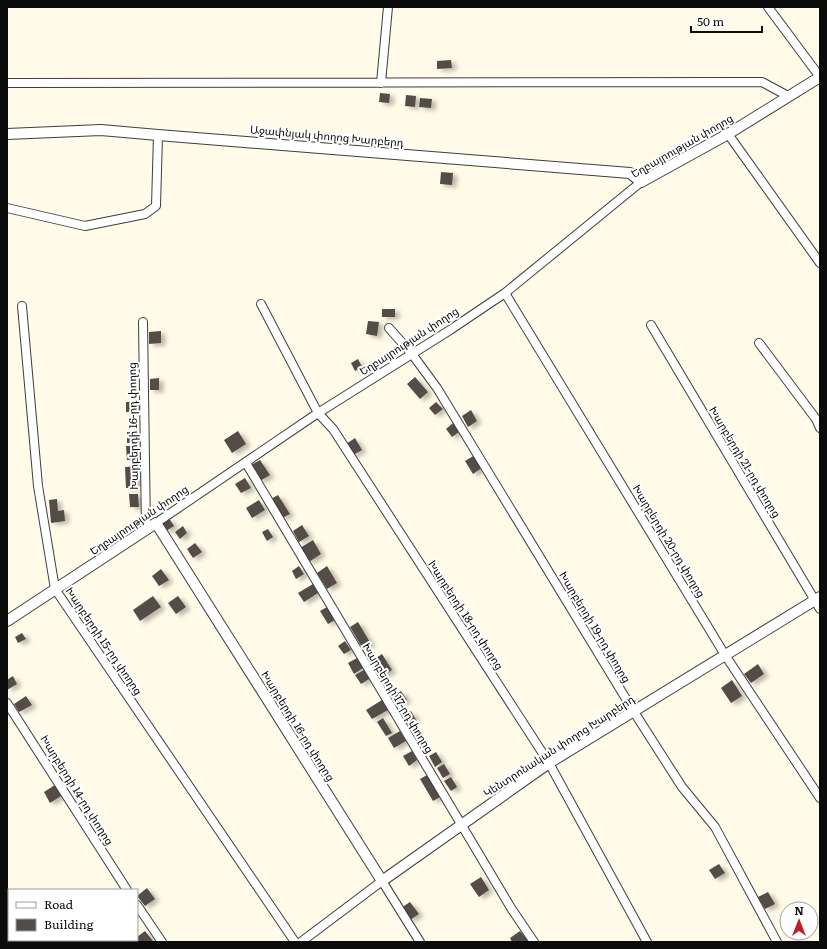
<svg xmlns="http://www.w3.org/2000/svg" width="827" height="949" font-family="Literata,'Noto Sans Armenian',serif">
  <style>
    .building { fill: #544c47; filter: url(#shadow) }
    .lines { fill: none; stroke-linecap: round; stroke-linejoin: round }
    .minor-casing { stroke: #3e3e3e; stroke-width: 10 }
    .tertiary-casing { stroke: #3e3e3e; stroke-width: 12 }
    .minor { stroke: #fff; stroke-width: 8 }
    .tertiary { stroke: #fff; stroke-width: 10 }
    .labels { text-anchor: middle; stroke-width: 4; stroke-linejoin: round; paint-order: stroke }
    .street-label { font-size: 11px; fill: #0b0b0b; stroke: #fff }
  </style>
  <defs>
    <filter id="shadow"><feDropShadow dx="4.5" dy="2.5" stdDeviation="2" flood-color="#0004"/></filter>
  </defs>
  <rect width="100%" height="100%" fill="#fffbe8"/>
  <path class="building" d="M451,60L452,68L437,69V61Z
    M380,93L390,94L389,103L379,102Z
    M406,95L416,96L415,107L405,106Z
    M420,98L432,99L431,108L419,107Z
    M441,172L453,173L452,185L440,184Z
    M382,309H395V317H382Z
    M368,321L379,322L377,336L366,334Z
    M161,331V343L149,344V332Z
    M358,359L362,367L355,371L351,363Z
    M415,377L428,392L420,399L407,384Z
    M159,378V390H150V379Z
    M126,402H139L140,411L126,412Z
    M436,402L443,409L435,415L429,408Z
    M471,410L477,421L468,427L462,416Z
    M453,423L459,432L452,437L446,429Z
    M238,431L246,444L232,453L224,440Z
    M127,432H138L139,442L127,443Z
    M355,438L362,450L353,455L346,444Z
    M126,446H139V459L127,460Z
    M475,455L483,467L473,474L465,461Z
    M260,460L270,475L260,481L251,465Z
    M138,466V487L126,488L125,467Z
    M245,478L251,488L241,493L235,484Z
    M129,494H138L139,507H130Z
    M278,495L290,514L282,518L271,499Z
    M57,499L58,511L64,510L65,521L51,523L49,500Z
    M259,500L265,510L252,518L246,508Z
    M169,518L174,526L166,531L161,524Z
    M302,525L309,536L299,542L293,531Z
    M183,526L187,533L180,539L175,532Z
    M268,529L273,537L267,541L262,532Z
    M313,540L321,554L309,562L300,548Z
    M195,543L202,552L193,558L187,549Z
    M299,566L304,574L296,579L292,571Z
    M327,566L337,583L327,589L317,573Z
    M161,569L169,580L159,586L152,576Z
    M313,584L318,593L304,602L298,593Z
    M153,596L161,607L140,621L133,610Z
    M178,596L186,607L176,614L168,603Z
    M327,607L335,620L328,624L320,611Z
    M358,622L371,644L363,649L350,627Z
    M22,633L26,639L18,643L15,637Z
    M345,641L351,650L344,654L338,646Z
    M382,654L392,670L383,676L373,660Z
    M357,658L363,668L354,674L348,663Z
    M758,664L764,674L751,683L744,674Z
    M364,670L369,679L361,684L355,675Z
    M13,676L17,684L7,690V680Z
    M732,680L742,696L731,703L721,688Z
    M401,691L407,700L398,705L392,697Z
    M26,696L32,705L19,712L14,704Z
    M382,700L388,710L372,719L366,710Z
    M411,711L416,720L408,725L403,716Z
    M383,718L392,733L386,736L377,722Z
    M400,731L406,741L394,748L388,738Z
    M412,751L417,760L409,766L403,756Z
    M436,752L442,762L435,767L429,756Z
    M444,764L450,774L443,778L437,768Z
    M427,775L440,797L433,801L420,779Z
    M451,777L457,787L451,791L444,781Z
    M55,785L61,796L50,803L44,792Z
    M719,864L725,873L715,879L709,870Z
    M481,877L489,890L479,897L470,884Z
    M147,888L155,899L145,906L137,896Z
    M768,892L775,904L765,909L758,897Z
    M410,902L419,914L410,920L401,908Z
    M145,931L153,941L138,942L137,937Z
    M520,931L528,941L512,942L510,938Z"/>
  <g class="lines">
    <g class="minor-casing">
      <path id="minor" d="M768,7L820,77
        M7,83L762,82L788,96
        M381,83L388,7
        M728,134L820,263
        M7,208L85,226L145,214L156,206L158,135
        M505,293L725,655L820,798
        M261,304L318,413L333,429L549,763L647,942
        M22,306L38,486L55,589L295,942
        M143,322L146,530
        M651,325L820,609
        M389,328L412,354L437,388L634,712L682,787L715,827L777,942
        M759,343L816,419L820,428
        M246,463L461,824L511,908L534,942
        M156,523L318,413L450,330L505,293L641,182
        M7,703L127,890
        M7,895L9,899
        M137,905L162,942
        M31,940L32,942
        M301,942L382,881L420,942"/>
    </g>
    <g class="tertiary-casing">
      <path id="tertiary" d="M7,134L101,130L158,135L630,173L641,182L728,134L820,77
        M7,621L156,523L382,881L549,763L820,597"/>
    </g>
    <use href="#minor" class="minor"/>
    <use href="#tertiary" class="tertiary"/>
  </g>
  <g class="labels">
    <g class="street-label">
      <text transform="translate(327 136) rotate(5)" y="4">Աջափնյակ փողոց Խարբերդ</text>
      <text transform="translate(682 146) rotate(-30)" y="4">Եղբայրության փողոց</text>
      <text transform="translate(409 341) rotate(-33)" y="4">Եղբայրության փողոց</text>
      <text transform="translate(133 426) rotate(-91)" y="4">Խարբերդի 16-րդ փողոց</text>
      <text transform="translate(745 462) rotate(59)" y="4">Խարբերդի 21-րդ փողոց</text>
      <text transform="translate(139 520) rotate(-34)" y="4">Եղբայրության փողոց</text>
      <text transform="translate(669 541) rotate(59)" y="4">Խարբերդի 20-րդ փողոց</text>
      <text transform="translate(466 615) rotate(57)" y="4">Խարբերդի 18-րդ փողոց</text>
      <text transform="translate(595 627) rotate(59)" y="4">Խարբերդի 19-րդ փողոց</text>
      <text transform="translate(104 641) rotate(56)" y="4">Խարբերդի 15-րդ փողոց</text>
      <text transform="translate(398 698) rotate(59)" y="4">Խարբերդի 17-րդ փողոց</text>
      <text transform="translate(298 726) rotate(58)" y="4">Խարբերդի 16-րդ փողոց</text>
      <text transform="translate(559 746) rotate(-33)" y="4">Կենտրոնական փողոց Խարբերդ</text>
      <text transform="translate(77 790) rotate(58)" y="4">Խարբերդի 14-րդ փողոց</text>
    </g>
  </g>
  <rect width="827" height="949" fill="none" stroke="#0b0b0b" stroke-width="16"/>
  <rect x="8" y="889" width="130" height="52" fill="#ffffff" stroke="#9d9d9d"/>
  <rect x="16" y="902" width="20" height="6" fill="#ffffff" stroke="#9d9d9d"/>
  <text x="44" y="909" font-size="12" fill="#0b0b0b">Road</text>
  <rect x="16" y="919" width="20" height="12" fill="#544c47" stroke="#9d9d9d"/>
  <text x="44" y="929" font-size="12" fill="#0b0b0b">Building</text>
  <g transform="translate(799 921)"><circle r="19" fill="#ffffff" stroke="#9d9d9d"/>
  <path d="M0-3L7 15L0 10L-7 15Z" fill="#be1f27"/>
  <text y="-6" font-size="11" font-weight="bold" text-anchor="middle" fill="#0b0b0b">N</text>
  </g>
  <path d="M691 26v6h71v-6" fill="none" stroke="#0b0b0b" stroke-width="2"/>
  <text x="697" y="26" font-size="12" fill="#0b0b0b" stroke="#ffffff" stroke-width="3" paint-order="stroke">50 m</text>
</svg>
